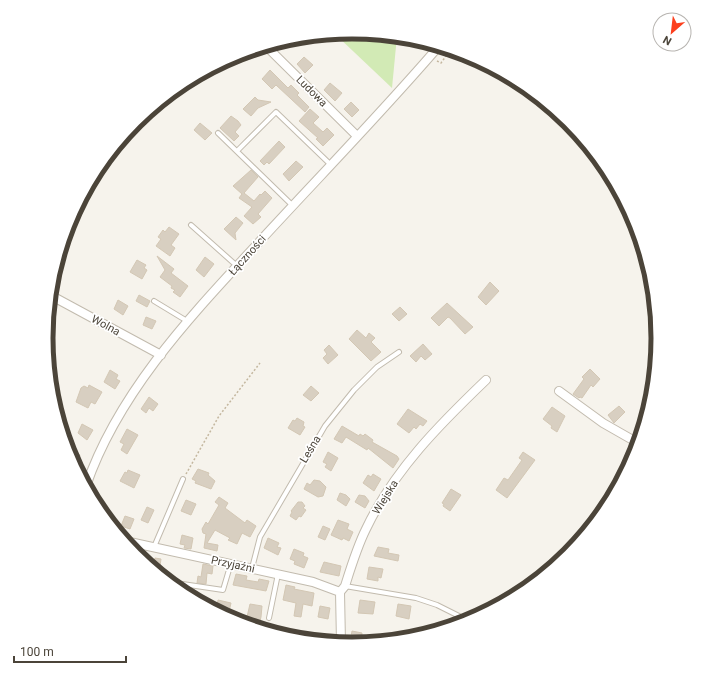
<svg xmlns="http://www.w3.org/2000/svg" width="704" height="676" font-family="Roboto,sans-serif">
  <style>
    .green { fill: #d2eab5 }
    .building { fill: #d8cfc1; stroke: #d3c7b4 }
    .lines { fill: none; stroke-linecap: round; stroke-linejoin: round }
    .lane-casing { stroke: #c2bbae; stroke-width: 6 }
    .street-casing { stroke: #c2bbae; stroke-width: 10 }
    .path { stroke: #c4b79f; stroke-width: 1.5; stroke-dasharray: 2 2; stroke-linecap: butt }
    .lane { stroke: #fff; stroke-width: 4 }
    .street { stroke: #fff; stroke-width: 8 }
    .labels { text-anchor: middle; stroke-width: 3.5; stroke-linejoin: round; paint-order: stroke }
    .street-label { font-size: 11px; fill: #4b4439; stroke: #fff }
    .rim { fill: none; stroke: #4b4439; stroke-width: 5 }
  </style>
  <rect width="100%" height="100%" fill="#f6f3ec"/>
  <path class="green" d="M352,32L397,36L392,88L335,34Z"/>
  <path class="building" d="M304,57L313,65L305,73L297,64Z
    M270,70L288,88L291,85L299,93L297,95L309,107L305,112L276,85L272,89L262,79Z
    M330,83L342,93L335,101L324,90Z
    M255,97L258,100L271,102L258,108L251,116L243,109Z
    M351,102L359,110L352,117L344,109Z
    M310,109L319,117L313,123L323,132L327,128L334,135L323,146L316,139L318,138L299,121Z
    M231,116L238,121L241,125L235,132L239,136L234,141L220,128Z
    M200,123L212,133L205,140L194,130Z
    M279,141L285,147L269,164L267,162L264,165L260,161Z
    M296,161L303,167L289,181L283,174Z
    M251,170L258,177L244,193L254,201L260,194L261,195L265,191L272,198L258,214L261,217L253,224L244,216L252,207L239,198L242,194L233,186Z
    M236,217L243,223L235,233L236,240L224,229Z
    M169,227L179,234L171,245L175,248L170,256L156,246L161,239L158,237L163,230L165,232Z
    M157,256L174,269L171,273L188,286L180,297L173,292L175,290L171,288L172,286L160,277L165,270Z
    M205,257L214,264L204,277L196,270Z
    M137,260L146,265L144,268L147,270L142,279L130,272Z
    M490,282L499,291L486,305L478,297Z
    M139,295L150,301L147,307L136,301Z
    M118,300L128,306L123,315L114,309Z
    M447,303L473,327L465,334L450,318L448,317L439,326L431,318Z
    M400,307L407,314L399,321L392,314Z
    M146,317L156,321L152,329L143,325Z
    M357,330L366,338L369,333L375,338L371,342L381,352L371,361L349,339Z
    M423,344L432,354L425,360L421,356L416,362L410,356Z
    M329,345L338,355L328,364L323,358L327,354L324,350Z
    M590,369L600,379L593,387L591,385L582,398L580,397L579,398L573,394L584,379L582,377Z
    M110,370L118,375L116,379L120,381L115,389L104,382Z
    M89,385L102,392L95,404L91,402L88,408L76,402L81,388L84,386L88,388Z
    M311,386L319,393L311,401L303,395Z
    M149,397L158,404L153,411L149,408L146,413L141,409Z
    M619,406L625,412L614,423L608,415Z
    M552,407L565,416L557,432L551,428L552,426L543,419Z
    M408,409L427,421L423,426L420,424L416,429L414,427L409,433L397,424Z
    M297,418L304,422L303,426L305,427L300,435L288,428L293,420L295,421Z
    M82,424L93,430L87,440L78,433Z
    M342,426L359,436L360,434L363,436L365,434L373,440L372,442L397,456L399,459L393,468L368,448L367,450L346,437L342,443L334,439Z
    M127,429L138,435L127,454L121,450L124,444L120,442Z
    M67,449L80,455L75,466L69,455Z
    M328,452L338,458L331,471L325,467L327,464L323,462Z
    M523,452L535,460L507,498L496,490L504,478L508,480L522,460L519,458Z
    M198,469L209,473L208,475L215,481L211,489L195,483L196,481L192,479Z
    M128,470L140,475L134,488L120,481L125,472L127,473Z
    M373,474L381,479L374,491L363,483L368,475L371,477Z
    M314,480L320,481L326,487L323,496L318,497L304,489L307,483L310,485Z
    M451,489L461,495L450,511L443,506L444,504L442,503Z
    M340,493L346,495L350,499L346,506L337,500Z
    M359,495L365,496L369,501L365,508L355,502Z
    M219,497L228,503L225,508L245,523L247,520L256,526L250,537L242,533L237,544L228,540L230,538L215,530L207,543L218,545L217,551L204,548L206,534L203,533L202,529L206,522L208,524L219,505L215,502Z
    M186,500L196,504L191,515L181,511Z
    M298,502H302L305,506L303,508L306,510L301,517L299,516L296,520L290,516L292,512L291,511Z
    M147,507L154,510L148,523L141,520Z
    M125,516L134,519L130,529L121,526Z
    M338,520L349,524L347,529L353,532L349,541L343,538L342,540L331,535Z
    M323,526L330,529L325,540L318,537Z
    M182,535L193,538L191,549L184,548L185,545L180,544Z
    M268,538L279,543L277,547L281,548L278,555L264,548Z
    M378,547L389,549L388,553L399,555L398,561L374,556Z
    M294,549L304,553L303,556L308,558L304,568L294,564L295,561L290,559Z
    M155,558L161,559L159,573L142,560L154,562Z
    M324,562L341,566L339,576L320,572Z
    M203,564L213,566L212,574L207,573L206,584L197,583L198,576L201,577Z
    M369,567L383,569L381,578L378,577V581L367,579Z
    M236,574L247,576L246,580L258,582L259,579L269,581L266,591L233,585Z
    M286,585L295,587L294,589L314,593L312,606L303,604L301,617L294,616L296,603L283,600Z
    M218,600L231,603L228,616L216,611Z
    M360,600L375,602L373,614L358,613Z
    M250,604L262,606L261,617L258,628L234,620L235,615L247,617Z
    M398,604L411,606L409,619L396,616Z
    M320,606L330,608L328,619L318,617Z
    M352,631L362,633L361,643L350,642Z"/>
  <g class="lines">
    <g class="lane-casing">
      <path id="lane" d="M218,133L292,205
        M237,151L276,112L331,165
        M191,225L237,266
        M154,301L187,321
        M154,547L183,479
        M252,568L260,537L325,426L354,390L377,367L399,352
        M169,582L223,590L231,563
        M345,586L416,598L437,605L469,621
        M269,618L278,574"/>
    </g>
    <g class="street-casing">
      <path id="street" d="M266,46L357,136
        M50,295L161,355
        M559,391L603,423L638,443
        M86,486C117,396 185,322 249,253C312,184 378,117 439,46
        M125,541L313,582L340,592
        M341,643L340,592L345,586C351,567 357,547 366,529C394,470 440,424 486,380"/>
    </g>
    <path class="path" d="M437,61L441,63L446,56L444,53
      M186,474L219,416L260,363"/>
    <use href="#lane" class="lane"/>
    <use href="#street" class="street"/>
  </g>
  <g class="labels">
    <g class="street-label">
      <text transform="translate(312 91) rotate(45)" y="4">Ludowa</text>
      <text transform="translate(247 255) rotate(-48)" y="4">Łączności</text>
      <text transform="translate(106 325) rotate(28)" y="4">Wolna</text>
      <text transform="translate(310 449) rotate(-59)" y="4">Leśna</text>
      <text transform="translate(385 497) rotate(-58)" y="4">Wiejska</text>
      <text transform="translate(233 564) rotate(12)" y="4">Przyjaźni</text>
    </g>
  </g>
  <path d="M0 0H704V676H0ZM53 338a299 299 0 1 1 598 0a299 299 0 1 1-598 0Z" fill="#fff" fill-rule="evenodd"/>
  <path class="rim" d="M53 338a299 299 0 1 1 598 0a299 299 0 1 1-598 0Z"/>
  <g transform="translate(672 32) rotate(208)"><circle r="19" fill="#ffffff" stroke="#b7b4b0"/>
  <path d="M0-3L7 15L0 10L-7 15Z" fill="#fc3f1d"/>
  <text y="-6" font-size="11" font-weight="bold" text-anchor="middle" fill="#4b4439">N</text>
  </g>
  <path d="M14 656v6h112v-6" fill="none" stroke="#4b4439" stroke-width="2"/>
  <text x="20" y="656" font-size="12" fill="#4b4439" stroke="#ffffff" stroke-width="3" paint-order="stroke">100 m</text>
</svg>
